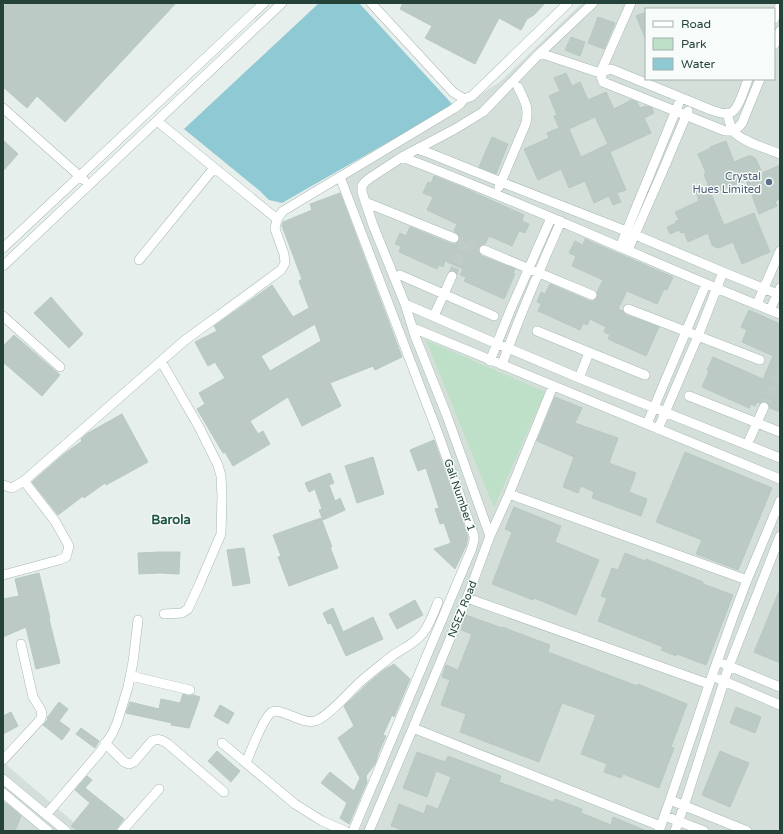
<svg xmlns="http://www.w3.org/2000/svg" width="783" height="834" font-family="'Varela Round',sans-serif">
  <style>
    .built { fill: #d4dfda; fill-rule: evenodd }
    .green { fill: #bfe0c8 }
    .water { fill: #8ec9d4 }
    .building { fill: #bbcac4; stroke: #b8c9c2; fill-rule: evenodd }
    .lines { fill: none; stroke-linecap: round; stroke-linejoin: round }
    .minor-tunnel { stroke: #bfccc8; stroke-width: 9; stroke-dasharray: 9 4.5; stroke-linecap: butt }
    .minor-casing { stroke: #a8b8b2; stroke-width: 10 }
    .minor { stroke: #fff; stroke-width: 9 }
    .service-dot { fill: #5c6f8a; stroke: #f7fbf9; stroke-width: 1.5 }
    .labels { text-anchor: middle; stroke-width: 3; stroke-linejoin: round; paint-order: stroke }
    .service-label { font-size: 11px; fill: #4e5e75; stroke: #f7fbf9; text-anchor: end }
    .street-label { font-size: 11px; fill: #24423a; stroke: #f7fbf9 }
    .quarter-label { font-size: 13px; font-weight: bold; fill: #1f5548; stroke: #f7fbf9 }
  </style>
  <rect width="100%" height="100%" fill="#e6efeb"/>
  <path class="built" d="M582,3H780V831H359L478,537L342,180L500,82ZM646,9H774V79H646Z
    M3,762L84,831H3Z"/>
  <path class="green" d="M426,340L545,392L494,508Z"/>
  <path class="water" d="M319,3H359L453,105L282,203L269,200L260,191L184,129Z"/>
  <path class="building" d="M7,3H176L65,122L37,96L27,108L3,87V7Z
    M403,3H545L534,15L527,19L521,30L499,18L475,64L425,38L432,26L400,9Z
    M646,12V40L636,16Z
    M598,17L615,23L604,49L588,43Z
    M571,37L585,42L580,56L565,50Z
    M566,73L572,86L580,82L588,100L606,92L614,109L631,100L637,102L640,108L646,106L652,108L654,113L644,118L651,133L610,152L626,190L617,193L621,202L613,205L609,196L594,203L585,181L569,188L561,169L538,180L524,149L549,138L547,133L559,128L554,116L557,115L549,96L560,91L554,78ZM595,117L608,144L581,157L569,129Z
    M492,137L508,144L496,174L479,167Z
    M3,140L18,154L3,171Z
    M726,141L734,162L748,156H752L756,159L762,173L780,165V199L775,201L777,206L759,214L746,180L711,194L724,225L754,213L770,252L742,264L733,242L719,248L715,247L712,245L708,233L688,242L684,232L681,233L679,230L670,234L667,227L676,223V221L679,220L675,212L699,201L696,192L701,190L700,188L708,185L704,174L706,173L698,154L711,148L710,147Z
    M434,176L462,187L524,215L522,221L529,224L525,233L519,231L512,246L489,236L485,244L481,245L478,248L479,253L482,256L515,269L513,273L515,274L504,299L464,281L466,277L460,275L463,269L445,261L443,267L439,265L437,269L399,252L401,246L395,244L400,233L406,236L410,227L452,244H455L459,241L460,238L459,235L454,231L457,224L427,210L433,197L423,193L428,182L431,183Z
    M340,193L402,357L375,370L373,366L330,383L341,406L302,426L288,397L250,421L258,434L263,431L270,444L233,466L225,452L223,453L197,409L205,404L199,393L225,378L215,362L208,366L195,342L217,331L214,326L272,285L293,317L309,308L299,281L302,279L282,226L283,222L312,210L310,204ZM315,324L321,341L270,371L261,356Z
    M585,239L673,277L667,290L664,289L657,304L627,291L618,309L623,311L626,315L659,327L646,356L608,339L610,335L604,332L606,327L590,319L587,325L583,323L580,330L538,311L541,304L537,302L541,292L545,294L550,284L590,301H593L597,298V292L603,280L572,266L576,256L569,253L575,241L583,245Z
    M51,297L83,334L69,348L34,313Z
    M749,310L780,324V412L770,408L769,404L766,401H763L760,403L757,402L755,406L751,404L749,408L702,387L709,371L707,370L713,357L763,379L773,356L742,342L747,330L741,327Z
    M14,335L60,375L42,396L3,362V346Z
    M555,397L582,408L575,423L618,438L609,463L636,473L629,492L647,499L641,516L592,498L594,492L581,486L578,493L563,487L574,457L537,441Z
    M122,414L148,462L106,485L105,483L84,498L83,496L58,515L32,482L64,454L82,441L81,439L88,433Z
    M434,440L468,537L466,546L455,569L434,549L451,543L444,523L440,524L435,509L439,508L426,468L418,471L410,450Z
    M685,452L772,488L738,570L696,554L702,540L656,522Z
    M373,457L384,494L357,503L345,466Z
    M330,473L334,483L329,485L335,501L340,498L345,510L323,520L319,510L322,509L315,489L309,492L305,483Z
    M514,507L561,526L555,542L599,560L576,615L534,598L533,600L492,584L512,532L505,529Z
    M321,518L332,547H330L338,568L289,586L278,557L281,556L273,535Z
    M244,548L250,583L233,586L227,550Z
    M159,552H180L179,574L160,573L139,574L138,553Z
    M625,553L645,561L646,559L703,582V584L733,595L706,665L677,654L676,656L661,650L663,647L598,621L607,598L601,596L612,568L618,570Z
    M39,573L50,618L49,619L60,663L36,669L26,627L3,637V599L19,596L15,579Z
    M780,589V663L754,652Z
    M415,600L423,615L397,629L389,614Z
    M333,608L343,632L373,617L383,639L346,656L331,623L328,624L323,613Z
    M466,615L502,628V627L550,645L548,652L637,686L638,684L687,704L671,747L674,748L659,788L623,774L621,778L604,772L607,764L581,754L596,715L562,703L539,762L460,732L466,714L441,705L450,680L442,677L446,665L458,670L472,634L461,630Z
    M394,664L410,679L394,717L392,715L383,735L386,736L378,754V755L375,764L366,776L367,782L349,824L340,818L347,803L321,783L330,772L354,791L360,778L338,738L354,726L344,706L367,684L384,670Z
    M183,694L189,696L193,695L200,697L189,728L171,725L172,723L126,713L130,702L159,709L161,699L180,703Z
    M59,702L68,709L59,721L70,729L62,740L43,725L48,719L47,718Z
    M220,705L234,713L228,724L214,716Z
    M736,707L761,717L755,733L730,723Z
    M11,712L18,726L3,734V716Z
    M81,728L99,741L95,748L76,734Z
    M217,751L240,771L231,782L208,761Z
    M720,751L749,763L730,807L702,795Z
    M417,752L445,762L448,756L501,776L499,782L553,802L555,799L582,809L581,813L611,825L613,817L647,831H405L391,826L399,804L424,814L427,805L438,809L451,777L436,771L427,797L403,788Z
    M87,776L92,780L85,788L124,819L118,827L116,831H78L71,826L90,803L75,790Z
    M3,803L7,804L21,816L15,831H3Z"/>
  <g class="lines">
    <path class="minor-tunnel" d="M454,238L484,250
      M452,276L466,242
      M764,407L780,371"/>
    <g class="minor-casing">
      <path id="minor" d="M371,3L453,92L464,99L472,96L568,3
        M631,3L600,73L603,82L725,131C734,131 736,131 742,123L760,79
        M774,19L780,6
        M774,45L780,31
        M540,53L600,73L611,69L711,110C717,112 724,115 730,113C738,111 745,87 748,79
        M3,108L84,180
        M727,113C729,119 730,127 734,132C741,141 768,149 780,154
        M157,121L277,219
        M417,149L429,153L501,182L626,231L723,272L780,295
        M402,157C530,205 653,264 780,314
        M340,177L439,436L474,536V540L472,548L353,831
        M499,187L526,123C529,106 525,102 518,87
        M365,202L454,238
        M620,247L681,98
        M3,248L264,3
        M484,250L592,295
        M628,250L661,175L688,111
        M139,260L214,168
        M3,266L282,3
        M400,275L494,316
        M405,304L497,344L508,348L579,378L780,458
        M757,304L780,251
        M628,309L760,360
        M770,310L780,288
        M3,316L60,367
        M434,316L452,276
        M413,328L780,479
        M537,331L645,375
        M161,361L199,427L218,465L221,476L222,496L221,534L200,583L188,609L182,613L164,614
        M490,361L510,311L551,218
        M502,365C519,316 540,269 561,221
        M579,378L589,353
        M689,396L780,432
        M647,424L706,284
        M658,429L698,336L723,272
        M747,445L764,407
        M3,485L12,488L24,481L184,341L281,270L285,263L284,254L275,229L277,219L283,211L453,109L460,104L464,99
        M509,494L747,580
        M490,536L447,416L415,336L405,304L373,225L362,192V186L365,182L370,178L402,157L455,129L483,112L540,53L593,3
        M3,575L59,560L66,557L69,546L55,521L24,481
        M467,598L709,684
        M724,664L780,687
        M131,676L190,690
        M719,679L780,705
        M413,728L660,826
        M105,743L124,762L129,764L134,762L152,741C159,738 162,740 168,744L224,792
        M222,743L295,804L322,821L345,831
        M3,760L40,720L42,715L41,710L33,697L21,644
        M246,763C250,753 264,716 272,712C281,707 302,725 315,721C328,717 348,693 359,683C369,674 381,665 392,656C402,649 416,643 423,633C430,624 434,612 438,602
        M3,779L66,831
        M3,793L48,831
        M670,800L747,831
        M46,815L100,752L112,734L117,723L128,687L133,662L138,620
        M665,816L704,831
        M122,831L159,789
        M369,831L413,728L467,598L490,536L509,494L553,386
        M659,831L670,800L712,676L733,617L747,580L780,501
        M675,831L684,806L729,666L780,536"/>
    </g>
    <use href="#minor" class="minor"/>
  </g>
  <circle class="service-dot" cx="769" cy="182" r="4"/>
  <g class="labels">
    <g class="service-label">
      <text x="761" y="180">Crystal<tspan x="761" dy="13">Hues Limited</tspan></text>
    </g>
    <g class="street-label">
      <text transform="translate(460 495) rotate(71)" y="4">Gali Number 1</text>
      <text transform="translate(462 609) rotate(-68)" y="4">NSEZ Road</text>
    </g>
    <g class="quarter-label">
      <text x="171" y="524">Barola</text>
    </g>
  </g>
  <rect width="783" height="834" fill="none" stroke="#24423a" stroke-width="8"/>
  <rect x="645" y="8" width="130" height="72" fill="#f7fbf9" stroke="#a3b1ad"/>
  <rect x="653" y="21" width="20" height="6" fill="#ffffff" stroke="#a3b1ad"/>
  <text x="681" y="28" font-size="12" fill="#24423a">Road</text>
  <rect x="653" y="38" width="20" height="12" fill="#bfe0c8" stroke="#a3b1ad"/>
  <text x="681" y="48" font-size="12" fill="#24423a">Park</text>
  <rect x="653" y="58" width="20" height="12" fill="#8ec9d4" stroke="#a3b1ad"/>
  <text x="681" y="68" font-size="12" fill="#24423a">Water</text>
</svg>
